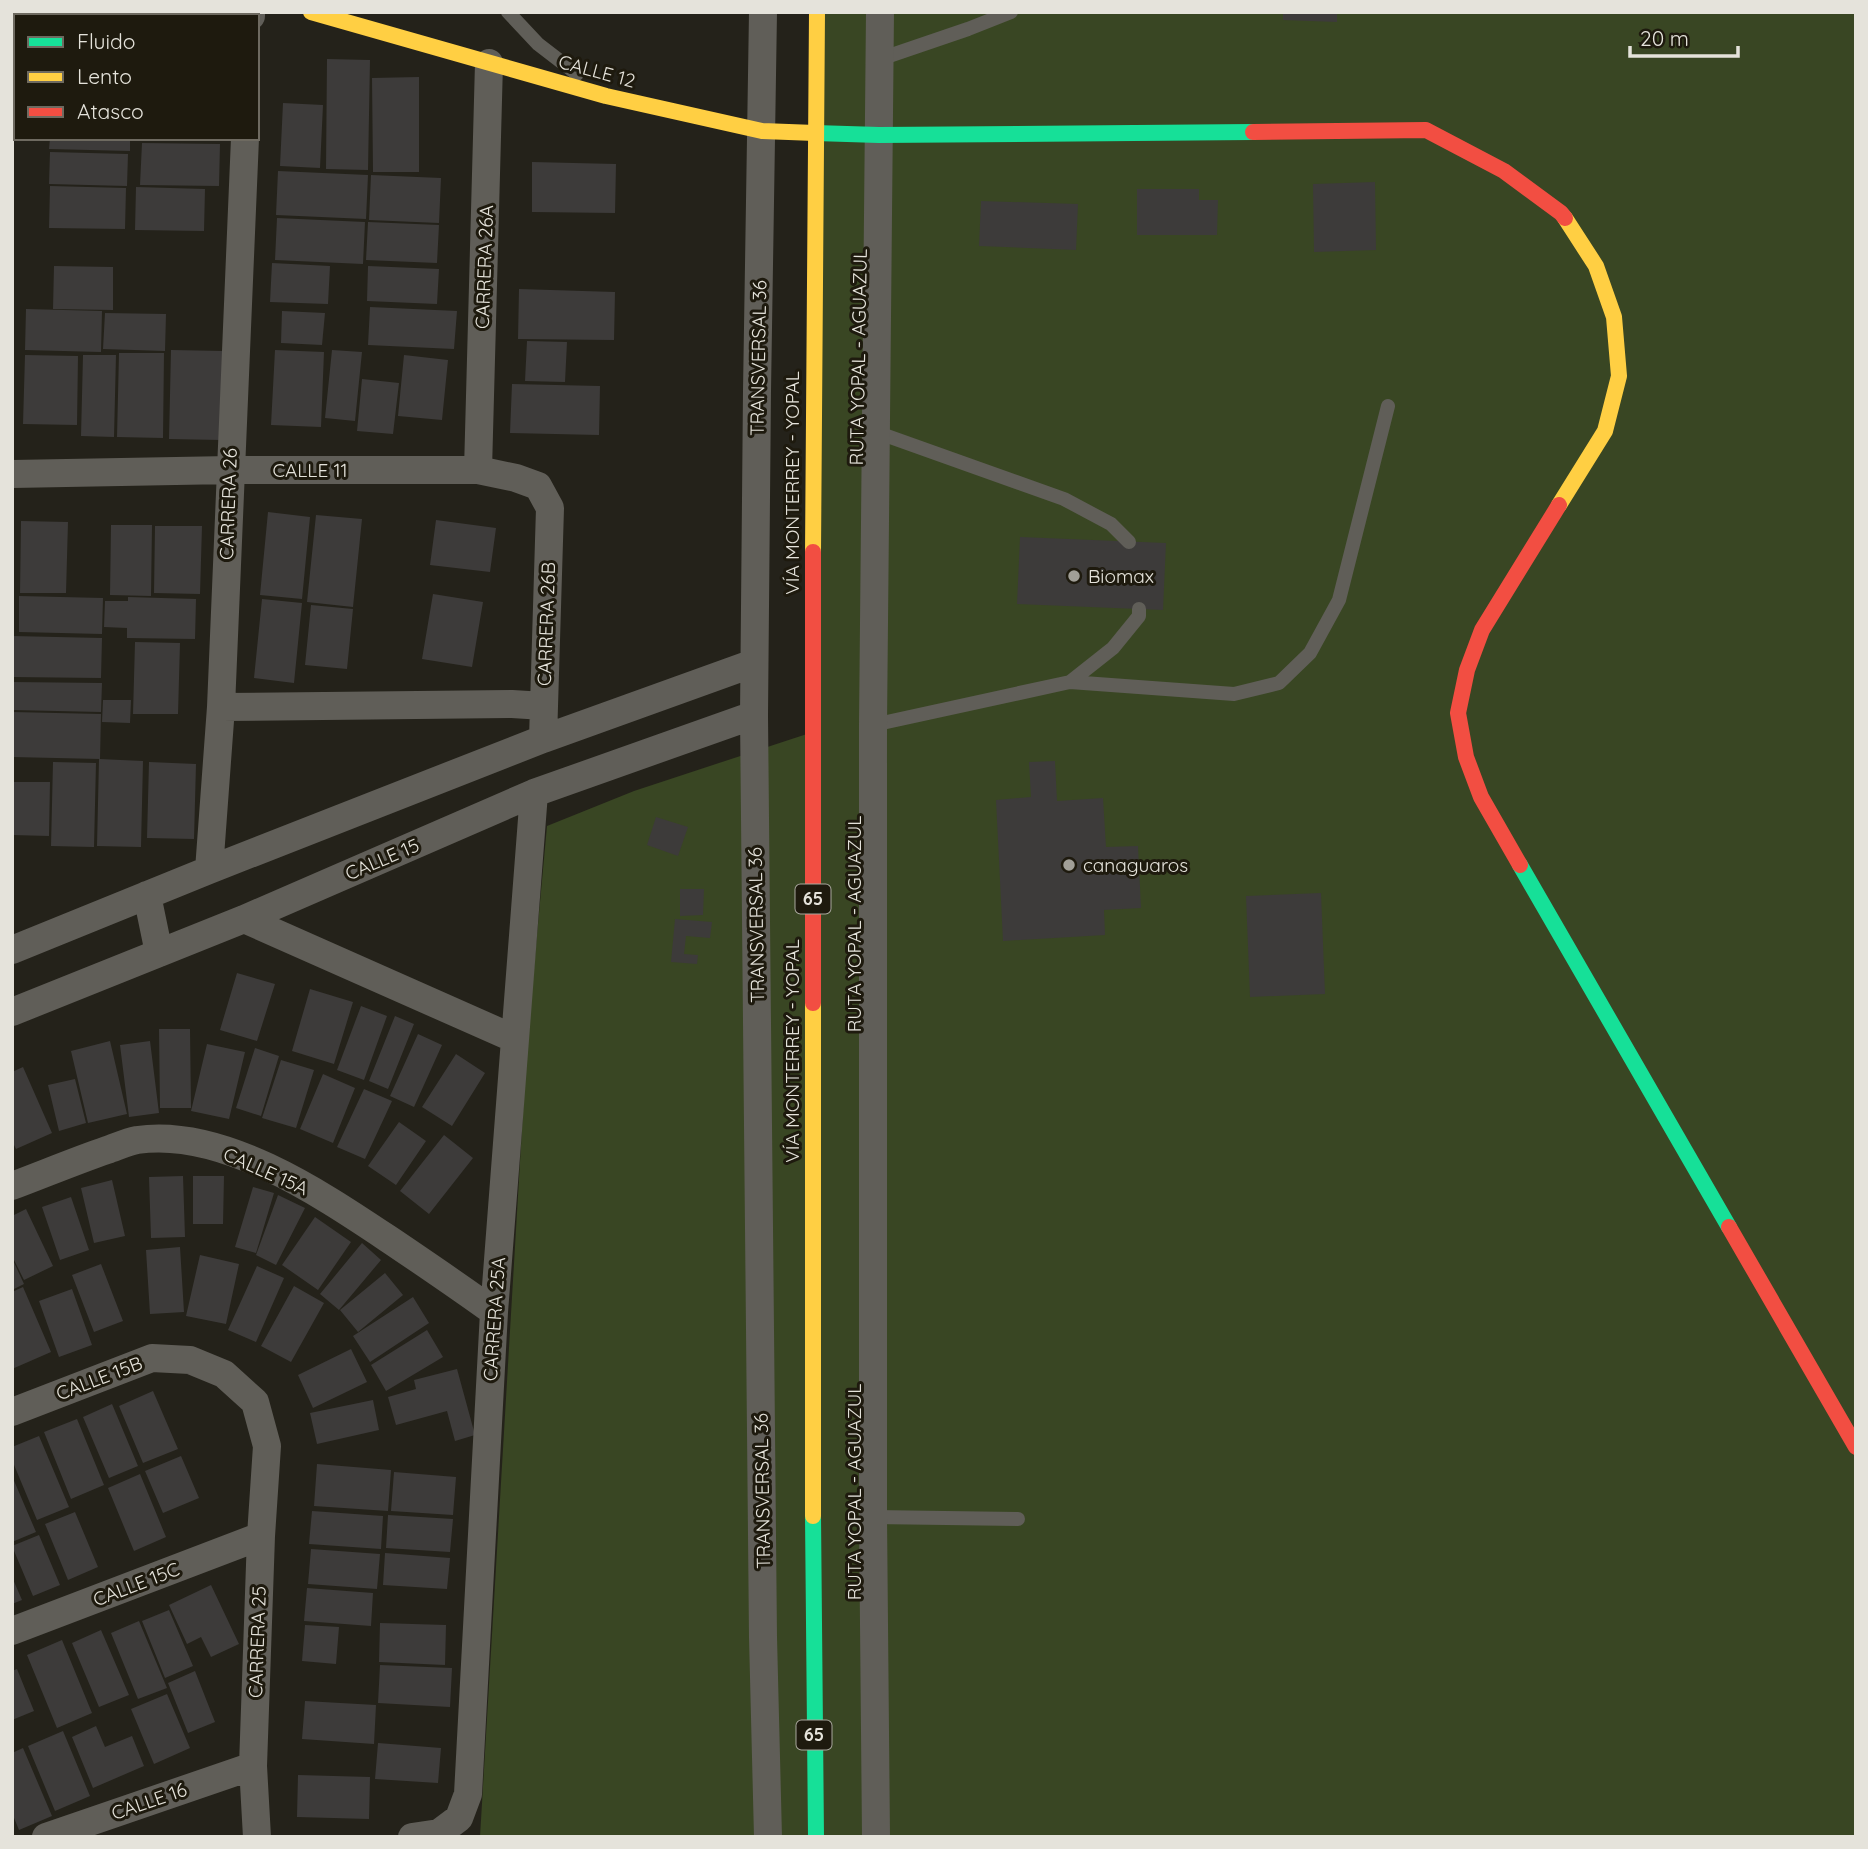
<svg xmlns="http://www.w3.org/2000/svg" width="1868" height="1849" font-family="Quicksand,sans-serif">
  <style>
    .green { fill: #394623 }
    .building { fill: #3d3b3a }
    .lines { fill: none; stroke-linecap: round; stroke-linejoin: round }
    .lane { stroke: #605e58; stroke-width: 14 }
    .street { stroke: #605e58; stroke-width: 28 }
    .fast { stroke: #16e098; stroke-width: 16 }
    .slow { stroke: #ffcf43; stroke-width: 16 }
    .jam { stroke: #f24e42; stroke-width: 16 }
    .poi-dot { fill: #a19f97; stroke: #1e1a0e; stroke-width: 2.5 }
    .labels { text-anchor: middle; stroke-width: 6; stroke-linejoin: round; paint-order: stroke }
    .shield { fill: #1e1a0e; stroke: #a9a79e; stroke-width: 2 }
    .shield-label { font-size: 18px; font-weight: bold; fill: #e5e3db }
    .street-label { font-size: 19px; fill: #e5e3db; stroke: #1e1a0e }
    .poi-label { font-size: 19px; fill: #e5e3db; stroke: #1e1a0e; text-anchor: start }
  </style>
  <rect width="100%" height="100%" fill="#24221a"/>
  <path class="green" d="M816,12H1856V1837H480L527,1044L547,826L634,791L810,733Z"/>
  <path class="building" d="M75,12H136V16H75Z
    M1283,12H1337V22L1283,20Z
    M327,59L370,60L368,170L326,169Z
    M419,77V172H373L372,78Z
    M283,103L323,105L320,168L280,166Z
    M50,138H130V151L49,149Z
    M142,143L220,144L219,186L140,185Z
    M50,152L128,154L127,186L49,184Z
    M532,162L616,164L615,213L532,212Z
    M278,171L368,175L366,219L276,215Z
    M371,175L441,178L439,223L369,220Z
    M1375,182L1376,250L1314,252L1313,184Z
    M50,186L126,188L125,229L49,228Z
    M136,187L205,189L204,231L135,230Z
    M1137,189H1199V200H1218L1217,235H1137Z
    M981,201L1078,204L1076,250L979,246Z
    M277,218L365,222L363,264L275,260Z
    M368,222L439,225L437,263L366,260Z
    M272,263L330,266L328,304L270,302Z
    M54,266L113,267V310L53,309Z
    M368,266L439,269L437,304L367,301Z
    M519,289L615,292L614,340L518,339Z
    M370,307L457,311L454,349L368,345Z
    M26,309L102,311L101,352L25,350Z
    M282,311L325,313L322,345L281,343Z
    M105,313L166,314L165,351L103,349Z
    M527,341L567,342L565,382L525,381Z
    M171,350L223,351L221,440L169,439Z
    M275,350L324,352L321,427L271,425Z
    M332,350L362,352L355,421L325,418Z
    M119,353H164L163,438L117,437Z
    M25,355L78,356L77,425L23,424Z
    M83,355H116L114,437L81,436Z
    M404,355L448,360L442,420L398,416Z
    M362,379L399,383L393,434L357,431Z
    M512,384L600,386L599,435L510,433Z
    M268,512L310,517L302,599L260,595Z
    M316,515L362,519L353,607L307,602Z
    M436,520L496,528L490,572L430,565Z
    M21,521L68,522L66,593H20Z
    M111,525H152L151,596L110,595Z
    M155,526H202L200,594L154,593Z
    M1020,537L1166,543L1163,610L1017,604Z
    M433,594L483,602L472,667L422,659Z
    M19,596L103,598L102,634L19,632Z
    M128,597L196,599L195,639L127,638V628L104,627L105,601H128Z
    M262,599L302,603L294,683L254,678Z
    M311,605L353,609L347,669L305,665Z
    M12,636L102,638L101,678L12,677Z
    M135,642L180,643L178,714H133Z
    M12,682L102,683L101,712L12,710Z
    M103,700H131L130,723L102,722Z
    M12,712L101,714L100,759L12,757Z
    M99,759L143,761L141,847L97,846Z
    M1055,761L1057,801L1103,798L1106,847L1138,846L1141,908L1104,910L1105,935L1003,941L996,800L1031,797L1029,762Z
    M53,762L96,763L94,847L51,846Z
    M149,762L196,764L194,839L147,838Z
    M12,782H50L49,836L12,835Z
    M656,817L688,827L678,856L647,845Z
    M680,889H704L703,915L680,916Z
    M1321,893L1325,994L1250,997L1246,896Z
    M675,919L712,922L710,938L686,936L684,954L698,955L697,964L671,962Z
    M237,973L275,984L257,1041L220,1030Z
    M310,989L353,1002L334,1064L292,1051Z
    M361,1006L387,1016L364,1080L337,1070Z
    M395,1016L414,1024L388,1089L369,1081Z
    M159,1029H190L191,1108H160Z
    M418,1034L442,1045L414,1107L390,1096Z
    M110,1041L127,1114L88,1123L71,1051Z
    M150,1041L159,1113L129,1117L120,1045Z
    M207,1044L245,1052L229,1119L191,1111Z
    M255,1048L279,1056L261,1116L236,1108Z
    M456,1054L485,1073L452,1126L422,1107Z
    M281,1060L314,1070L296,1128L262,1118Z
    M23,1067L52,1133L16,1149L12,1141V1072Z
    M323,1074L355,1088L333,1143L300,1129Z
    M75,1079L86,1123L59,1131L48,1085Z
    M364,1089L392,1101L365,1159L337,1147Z
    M399,1122L426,1141L396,1185L368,1166Z
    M444,1135L473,1158L429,1214L400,1191Z
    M183,1176L185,1237L151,1238L149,1177Z
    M193,1176H224L223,1224H193Z
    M112,1180L125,1236L94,1243L81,1188Z
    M253,1187L274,1193L256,1253L235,1247Z
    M278,1195L305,1208L276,1265L256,1255Z
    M71,1197L89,1250L60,1260L42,1207Z
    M26,1209L53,1266L24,1280L12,1256V1216Z
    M315,1217L351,1242L318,1290L282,1265Z
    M362,1243L381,1260L339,1310L320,1294Z
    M180,1247L184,1312L150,1314L146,1250Z
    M200,1255L239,1264L226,1324L186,1316Z
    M12,1258L24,1284L12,1290Z
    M101,1264L123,1321L94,1332L72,1275Z
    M257,1266L284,1278L256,1342L228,1330Z
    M385,1273L403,1295L358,1332L340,1310Z
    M294,1286L324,1303L291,1362L261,1346Z
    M23,1287L51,1352L12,1369V1292Z
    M72,1289L92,1345L59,1357L39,1301Z
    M413,1297L429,1323L370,1362L353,1336Z
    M427,1330L443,1357L386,1391L371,1365Z
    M351,1349L367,1382L313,1408L298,1375Z
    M457,1369L475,1435L455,1441L447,1411L396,1425L388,1397L416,1389L414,1380Z
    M153,1391L178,1449L143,1463L119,1406Z
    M373,1400L379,1430L317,1444L310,1413Z
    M112,1404L138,1466L109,1478L83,1417Z
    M77,1419L104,1485L71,1499L44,1432Z
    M39,1436L69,1507L37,1520L12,1460V1447Z
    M181,1456L199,1498L163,1513L145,1471Z
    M317,1464L391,1470L388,1511L314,1506Z
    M394,1472L456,1477L453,1515L391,1511Z
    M140,1474L166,1537L134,1551L108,1488Z
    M12,1476L36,1532L12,1542Z
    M312,1511L383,1516L381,1549L309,1544Z
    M75,1512L98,1567L68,1580L45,1524Z
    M388,1515L453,1519L450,1552L386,1548Z
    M39,1535L60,1585L33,1596L12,1546Z
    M311,1549L380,1554L377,1589L308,1584Z
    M385,1553L450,1558L447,1589L383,1585Z
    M12,1577L22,1600L12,1604Z
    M211,1585L239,1644L211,1657L201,1637L187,1644L169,1605Z
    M307,1588L373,1593L371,1626L304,1621Z
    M169,1610L193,1666L165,1678L142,1621Z
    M139,1621L167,1688L138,1699L111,1633Z
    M380,1623L446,1625L445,1665L379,1662Z
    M305,1625L339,1627L336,1664L302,1661Z
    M101,1630L129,1695L99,1707L72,1643Z
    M62,1640L92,1713L57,1728L27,1655Z
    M380,1665L452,1668L450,1707L378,1703Z
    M17,1669L34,1711L12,1720V1671Z
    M195,1671L215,1722L188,1733L168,1683Z
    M167,1694L190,1748L154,1764L131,1709Z
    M305,1701L376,1705L374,1744L302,1739Z
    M96,1726L105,1747L132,1736L144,1766L93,1788L72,1737Z
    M63,1731L90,1796L55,1811L28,1746Z
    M378,1743L441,1748L438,1783L375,1779Z
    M23,1748L52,1816L19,1830L12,1813V1753Z
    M298,1775L370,1777L369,1819L297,1817Z"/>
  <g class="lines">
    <path class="lane" d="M508,12L538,44L577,74
      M880,59L968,29L1011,12
      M876,432L1064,499L1111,524L1129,542
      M1070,682L1234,694L1279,683L1310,653L1339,600L1388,406
      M873,725L1070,682L1113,648L1139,616V609
      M873,1517L1018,1519"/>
    <path class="street" d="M763,12L757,391L754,715L763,1637L768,1837
      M251,16V12
      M478,470L489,63
      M12,474L230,470H478L516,478L538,486L550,508L543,739
      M221,707L512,704L544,706
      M209,870L221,707L245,138
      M147,895L159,953
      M244,919L515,1039
      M12,950L209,870L543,739L754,663
      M12,1012L244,919L534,793L754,715
      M12,1186C44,1174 75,1161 107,1150C116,1147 127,1142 137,1140C224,1127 324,1196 393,1242C427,1265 461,1288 494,1312
      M12,1412L152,1358L190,1360L224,1374L255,1402L267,1446L261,1536L253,1766L257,1837
      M12,1631L261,1536
      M46,1837L253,1766
      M412,1837L439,1833L459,1818L468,1794L494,1312L534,793
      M876,1837L873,1517V725L880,12"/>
    <path class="fast" d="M815,133L879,135L1253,132
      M1520,865L1729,1227
      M813,1516L816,1837"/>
    <path class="slow" d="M311,12L606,96L762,131L815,133
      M1559,505L1605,431L1619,376L1614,317L1596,266L1565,218
      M813,552L817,12
      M813,1003V1516"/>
    <path class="jam" d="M1253,132L1426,130L1504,171L1561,213L1565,218
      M813,552V1003
      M1520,865L1481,797L1466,757L1458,713L1467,670L1482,630L1559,505
      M1729,1227L1856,1447"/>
  </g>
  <g class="poi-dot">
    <circle cx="1074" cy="576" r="7"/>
    <circle cx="1069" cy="865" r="7"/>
  </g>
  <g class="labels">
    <g class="shield">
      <rect x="795.5" y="884.5" width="35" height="29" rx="5"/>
      <rect x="796.5" y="1720.5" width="35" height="29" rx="5"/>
    </g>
    <g class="shield-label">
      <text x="813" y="905">65</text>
      <text x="814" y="1741">65</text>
    </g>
    <g class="street-label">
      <text transform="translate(597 71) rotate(15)" y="7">CALLE 12</text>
      <text transform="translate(484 267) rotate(-88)" y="7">CARRERA 26A</text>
      <text transform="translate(858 357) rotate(-89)" y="7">RUTA YOPAL - AGUAZUL</text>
      <text transform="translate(758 358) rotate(-89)" y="7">TRANSVERSAL 36</text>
      <text x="310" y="477">CALLE 11</text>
      <text transform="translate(792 483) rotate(-90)" y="7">VÍA MONTERREY - YOPAL</text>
      <text transform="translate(228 504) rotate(-88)" y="7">CARRERA 26</text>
      <text transform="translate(546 624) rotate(-88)" y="7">CARRERA 26B</text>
      <text transform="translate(382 859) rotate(-23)" y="7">CALLE 15</text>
      <text transform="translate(854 924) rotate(-90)" y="7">RUTA YOPAL - AGUAZUL</text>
      <text transform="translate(756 925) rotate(-91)" y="7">TRANSVERSAL 36</text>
      <text transform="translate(792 1051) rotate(-90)" y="7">VÍA MONTERREY - YOPAL</text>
      <text transform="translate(266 1171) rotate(24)" y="7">CALLE 15A</text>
      <text transform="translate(494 1319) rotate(-86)" y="7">CARRERA 25A</text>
      <text transform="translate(99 1378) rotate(-21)" y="7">CALLE 15B</text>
      <text transform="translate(762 1491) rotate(-91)" y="7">TRANSVERSAL 36</text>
      <text transform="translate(854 1492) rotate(-90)" y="7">RUTA YOPAL - AGUAZUL</text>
      <text transform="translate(136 1584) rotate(-21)" y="7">CALLE 15C</text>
      <text transform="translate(257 1642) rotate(-88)" y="7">CARRERA 25</text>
      <text transform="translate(149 1801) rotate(-19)" y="7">CALLE 16</text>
    </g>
    <g class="poi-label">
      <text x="1088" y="583">Biomax</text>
      <text x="1083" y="872">canaguaros</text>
    </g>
  </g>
  <rect width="1868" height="1849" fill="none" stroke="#e5e3db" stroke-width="28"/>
  <rect x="14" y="14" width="245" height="126" fill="#1e1a0e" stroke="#6e6a60" stroke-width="2"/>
  <rect x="28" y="37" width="35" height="10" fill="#16e098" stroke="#6e6a60" stroke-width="2"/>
  <text x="77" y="49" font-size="21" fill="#e5e3db">Fluido</text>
  <rect x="28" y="72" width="35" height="10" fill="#ffcf43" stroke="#6e6a60" stroke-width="2"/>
  <text x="77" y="84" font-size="21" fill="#e5e3db">Lento</text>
  <rect x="28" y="107" width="35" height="10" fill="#f24e42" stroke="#6e6a60" stroke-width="2"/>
  <text x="77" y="119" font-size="21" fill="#e5e3db">Atasco</text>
  <path d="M1630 46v10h108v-10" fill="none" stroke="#e5e3db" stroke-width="3.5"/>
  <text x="1640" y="46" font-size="21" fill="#e5e3db" stroke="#1e1a0e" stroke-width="5" paint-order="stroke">20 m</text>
</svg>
